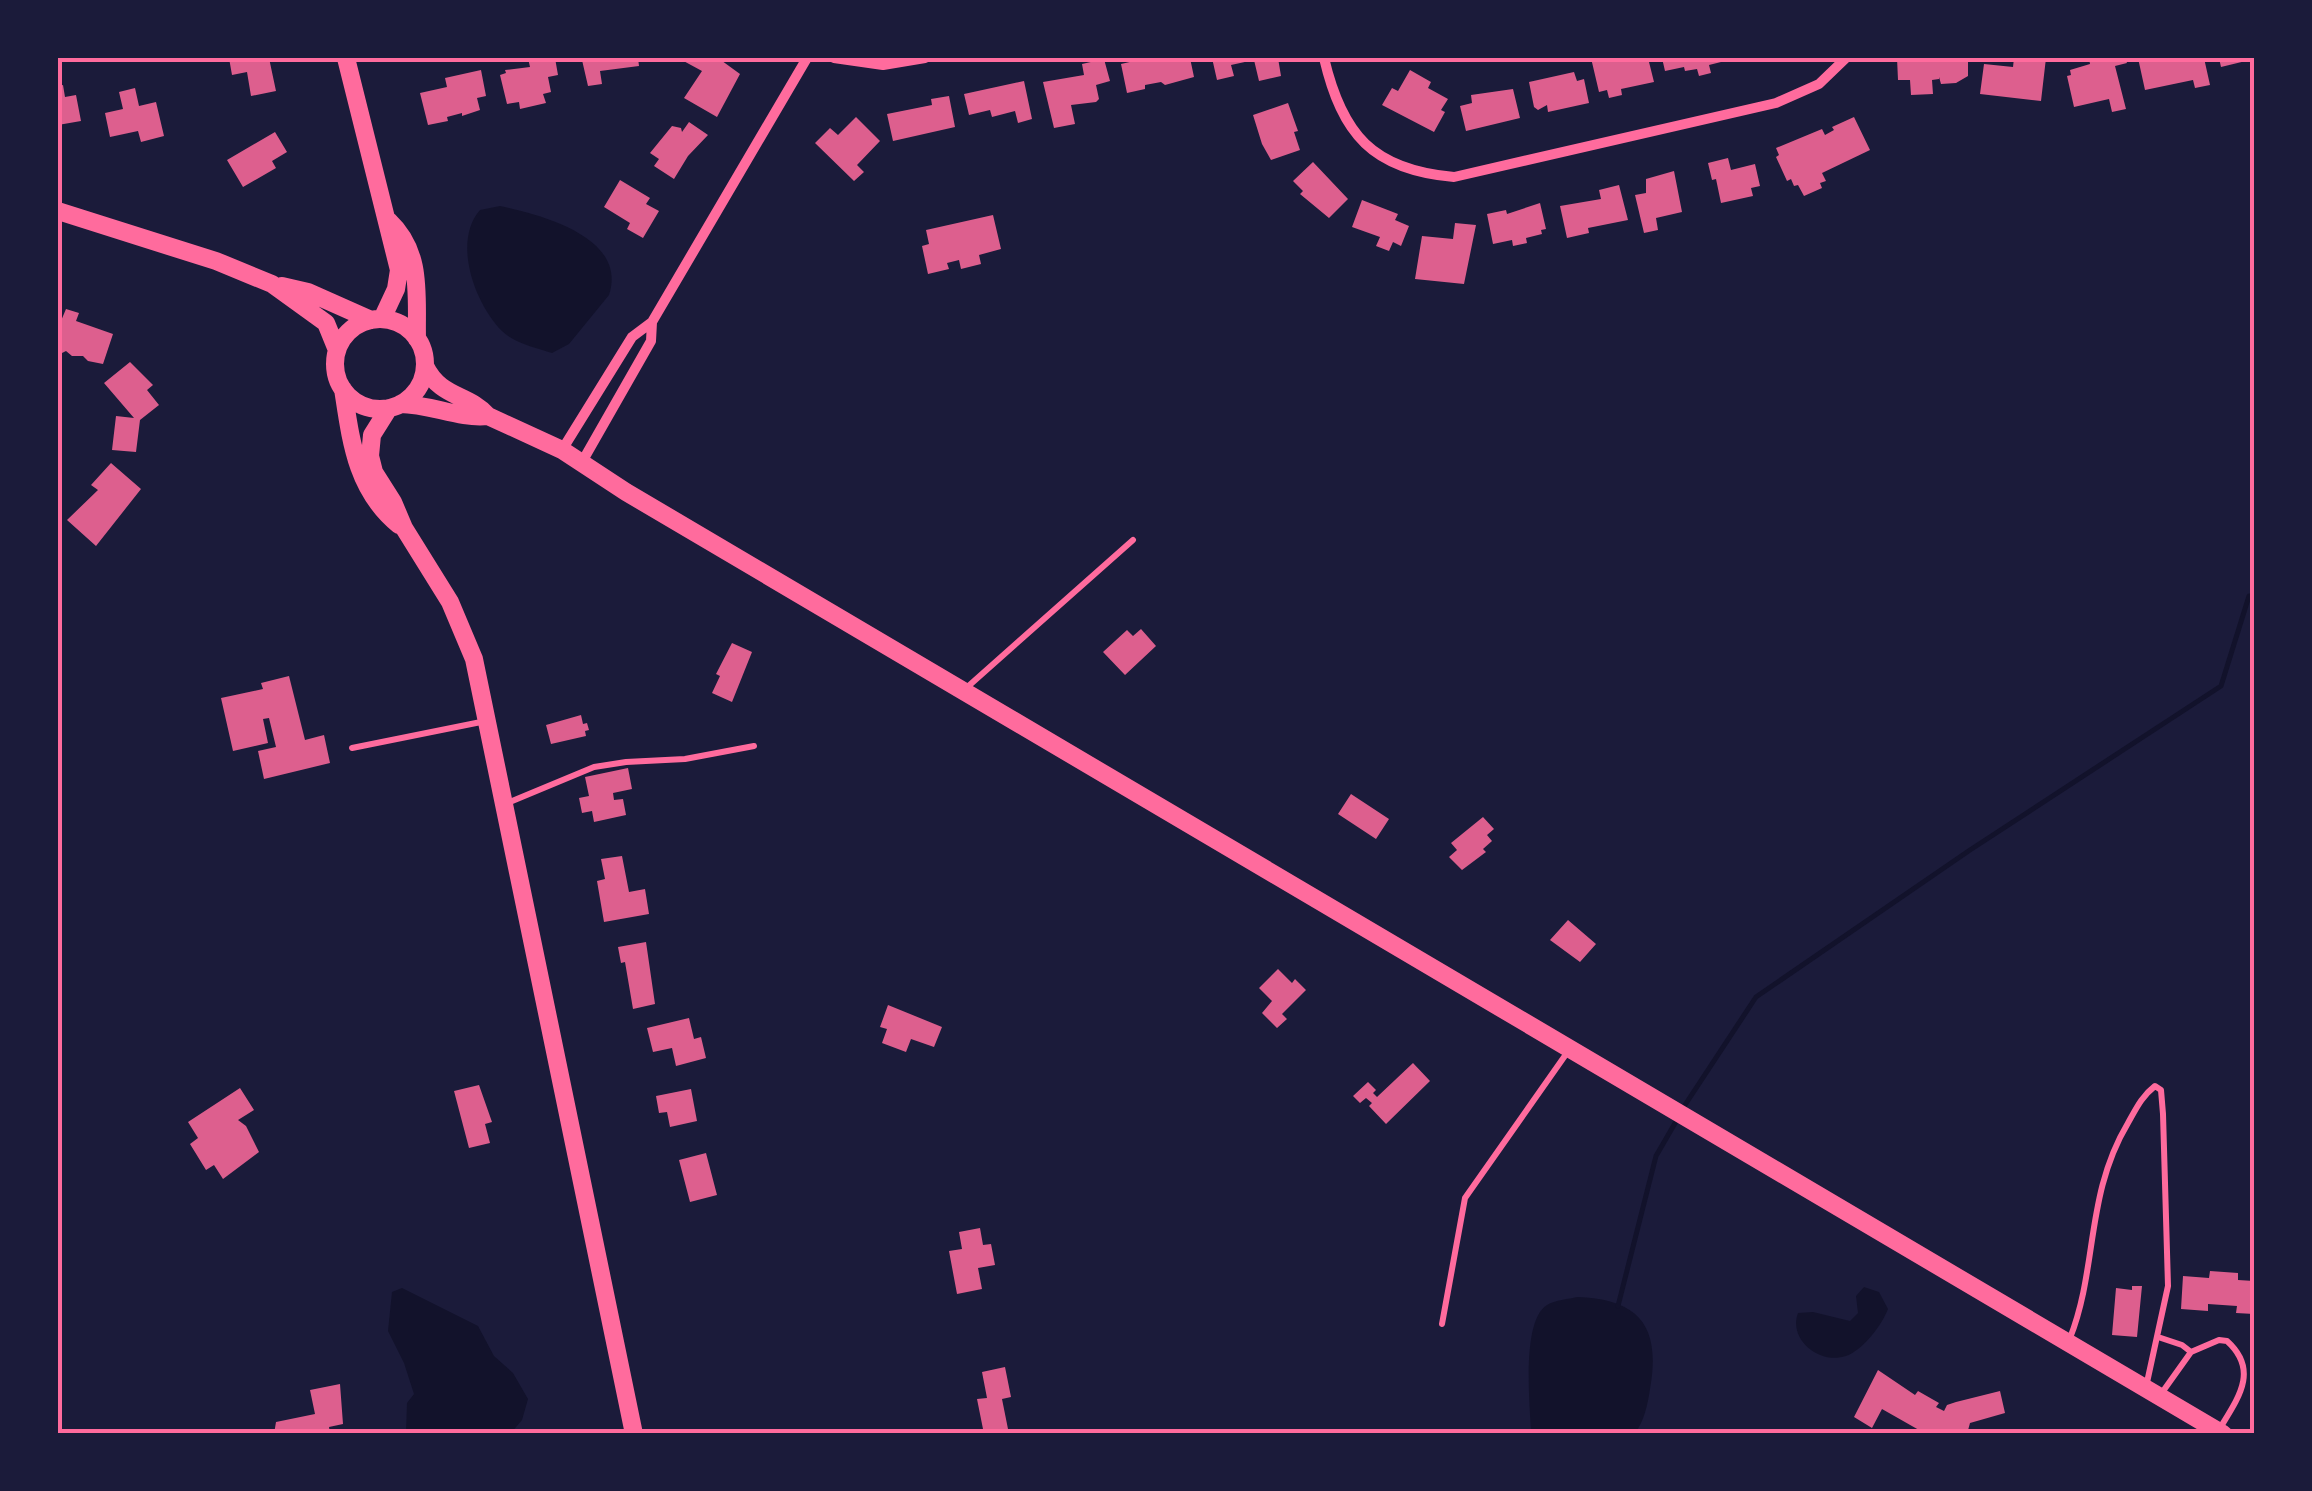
<svg xmlns="http://www.w3.org/2000/svg" width="2312" height="1491" font-family="Signika,sans-serif">
  <style>
    .water { fill: #12122b }
    .lines { fill: none; stroke-linecap: round; stroke-linejoin: round }
    .stream { stroke: #12122b; stroke-width: 5 }
    .building { fill: #dd5f8e }
    .service { stroke: #ff6b9d; stroke-width: 6 }
    .minor { stroke: #ff6b9d; stroke-width: 10 }
    .secondary { stroke: #ff6b9d; stroke-width: 18 }
    .neatline { fill: none; stroke: #ff6b9d; stroke-width: 4 }
  </style>
  <rect width="100%" height="100%" fill="#1b1b3a"/>
  <path class="water" d="M500,206C541,215 628,237 609,295L569,344L552,353C537,348 514,343 502,331C475,304 452,242 480,210Z
    M1864,1287L1879,1292L1888,1309C1882,1325 1863,1350 1846,1356C1819,1365 1788,1339 1798,1313L1813,1312L1850,1321L1858,1313L1856,1296Z
    M402,1288L478,1326L494,1356L513,1373L528,1399L522,1420L511,1433H406L407,1403L414,1394L404,1363L388,1331L392,1292Z
    M1577,1297C1640,1299 1661,1327 1650,1389C1648,1403 1644,1422 1635,1433H1531C1530,1405 1521,1321 1547,1305C1555,1300 1569,1299 1577,1297Z"/>
  <g class="lines">
    <path class="stream" d="M1683,1108L1756,997L1970,850L2221,686L2249,596H2254
      M1618,1306L1656,1156L1678,1118"/>
  </g>
  <path class="building" d="M229,58H269L276,91L251,96L247,72L232,75Z
    M528,58H555L558,75L548,77L551,92L543,94L546,103L520,109L519,102L507,104L500,75L506,73L505,70L530,67Z
    M584,58H638L639,66L600,71L602,84L588,86L582,60Z
    M678,58H718L740,74L717,117L684,98L702,71Z
    M1147,58H1190L1194,77L1165,85L1161,82L1145,85V89L1127,93L1121,64Z
    M1212,58H1278L1281,76L1259,81L1254,60L1231,65L1234,76L1217,80Z
    M1591,58H1648L1654,82L1621,89L1622,95L1609,98L1607,90L1599,92Z
    M1662,58H1720L1721,62L1709,65L1711,73L1699,76L1697,69L1685,71L1684,67L1665,71Z
    M1897,58H1968V76L1956,83L1941,84L1939,77V79L1932,80L1933,94L1911,95L1910,80H1898Z
    M2014,58H2046L2041,101L1980,94L1984,64L2013,67Z
    M2089,58H2125L2127,63L2115,66L2126,109L2112,112L2109,99L2074,107L2067,76L2071,75L2070,70L2090,64Z
    M2138,58H2204L2210,85L2195,88L2193,80L2145,90Z
    M2219,58H2254V59L2221,67Z
    M1104,59L1110,81L1096,85L1099,99L1096,102L1071,105L1075,124L1054,128L1043,82L1084,75L1082,64Z
    M481,70L486,96L477,98L480,110L462,116V113L447,117L448,121L428,125L420,93L447,87L445,78Z
    M1410,70L1431,82L1428,88L1448,99L1441,110L1445,112L1434,132L1382,105L1392,88L1398,91Z
    M1574,72L1577,81L1584,79L1589,103L1548,112L1547,105L1538,110L1534,107L1529,82Z
    M1024,81L1032,119L1018,123L1015,111L992,117L990,110L969,115L964,94Z
    M63,85L65,97L76,95L81,121L58,125V86Z
    M135,88L139,106L156,102L164,136L141,142L138,131L110,137L105,113L123,109L119,92Z
    M1513,89L1520,118L1466,131L1460,106L1472,103L1471,95Z
    M949,96L955,127L893,141L887,114L932,105L931,99Z
    M1288,103L1298,131L1294,132L1300,150L1271,160L1262,144L1253,115Z
    M856,117L880,141L857,165L864,172L854,181L815,143L830,128L838,135Z
    M1854,117L1870,150L1822,173L1826,181L1820,183L1822,188L1804,196L1798,185L1794,186L1791,179L1787,181L1776,157L1779,155L1776,148L1822,129L1825,135L1834,130L1832,127Z
    M689,122L708,135L688,156L674,179L654,166L659,159L650,153L672,126L681,128L682,132Z
    M275,132L287,152L272,161L276,168L243,187L227,160Z
    M1728,158L1731,170L1755,164L1760,186L1751,188L1753,196L1721,203L1716,179L1712,180L1708,163Z
    M1313,162L1348,199L1329,218L1300,194L1303,191L1293,181Z
    M1674,171L1682,212L1656,218L1658,230L1644,233L1635,195L1646,193V179Z
    M620,180L650,198L646,204L659,211L643,238L627,229L630,223L604,207Z
    M1619,185L1628,220L1588,228L1589,233L1567,238L1560,206L1601,199L1599,190Z
    M1362,200L1398,214L1395,220L1409,226L1401,246L1393,242L1389,251L1376,246L1380,237L1352,227Z
    M1540,203L1546,229L1541,230L1542,234L1526,238L1527,243L1513,246L1512,240L1493,244L1487,214L1506,210L1507,214Z
    M993,215L1001,249L979,255L981,264L961,269L959,260L947,263L949,269L928,274L922,246L929,244L926,230Z
    M1455,223L1476,225L1464,284L1415,279L1422,236L1453,239Z
    M66,309L79,313L76,321L113,334L103,364L88,361L83,356H72L66,351L58,355V328Z
    M130,362L153,385L147,390L159,405L140,420L136,452L112,450L116,416L134,418L104,383Z
    M111,463L141,489L96,546L67,520L98,490L91,485Z
    M1141,629L1156,646L1125,675L1103,652L1127,630L1133,636Z
    M732,643L752,652L732,702L712,693L720,676L716,674Z
    M289,676L305,740L324,735L330,763L264,779L258,751L276,747L269,718L263,719L268,743L233,751L221,698L263,689L261,683Z
    M581,715L583,724L587,723L589,730L585,731L586,736L551,744L546,725Z
    M628,768L632,789L613,793L614,800L623,799L626,815L594,822L592,811L582,813L579,798L589,796L585,777Z
    M1351,794L1389,819L1376,839L1338,814Z
    M1483,817L1494,829L1487,835L1492,841L1483,849L1486,852L1462,870L1449,857L1457,850L1451,843Z
    M622,856L629,892L645,889L649,914L604,922L597,881L605,879L601,859Z
    M1568,920L1596,944L1580,962L1550,940Z
    M646,942L655,1004L633,1009L625,962L621,963L618,947Z
    M1278,969L1292,983L1295,979L1306,990L1282,1014L1287,1019L1277,1028L1262,1013L1272,1001L1259,988Z
    M888,1005L942,1027L934,1047L911,1039L906,1052L882,1043L887,1029L880,1027Z
    M689,1018L694,1039L701,1037L706,1058L676,1066L672,1048L653,1052L647,1028Z
    M1413,1063L1430,1081L1386,1124L1369,1106L1372,1103L1366,1098L1360,1103L1353,1096L1368,1082L1376,1090L1373,1093L1377,1097Z
    M479,1085L492,1122L485,1124L490,1143L469,1148L454,1091Z
    M240,1088L254,1110L238,1120L246,1126L259,1152L223,1179L214,1165L206,1170L190,1144L198,1138L188,1122Z
    M691,1089L697,1121L670,1127L667,1112L659,1113L656,1096Z
    M706,1153L717,1195L690,1202L679,1160Z
    M980,1228L983,1245L991,1244L995,1265L978,1268L982,1289L957,1294L949,1251L962,1249L959,1232Z
    M2210,1271L2238,1273V1280L2254,1281V1314L2236,1313L2237,1306L2208,1304V1311L2181,1309L2183,1276L2209,1278Z
    M2132,1286H2142L2137,1337L2112,1335L2116,1288L2132,1290Z
    M1005,1367L1011,1397L1002,1399L1009,1434H984L977,1399L987,1398L982,1372Z
    M1878,1370L1915,1395L1918,1391L1939,1403L1936,1407L1944,1411L1947,1405L1956,1402L2000,1391L2005,1413L1970,1423L1967,1434H1926L1882,1409L1872,1428L1854,1417Z
    M340,1384L343,1424L329,1427L330,1434H274L276,1422L315,1414L310,1390Z"/>
  <g class="lines">
    <path class="service" d="M964,690L1133,540
      M352,748L486,721
      M505,804L594,767L626,762L685,759L754,746
      M1442,1324L1465,1198L1569,1050
      M2158,1337L2182,1345L2191,1352L2161,1394
      M2070,1338C2098,1267 2085,1195 2128,1123C2136,1109 2142,1096 2155,1086L2161,1090L2163,1114L2168,1286L2146,1387
      M2191,1352L2219,1340L2227,1341C2259,1370 2239,1397 2220,1428"/>
    <path class="minor" d="M834,58L883,65L925,58
      M1324,58C1342,134 1372,170 1454,177L1776,103L1819,84L1846,58
      M652,322L807,58
      M562,450L632,337L652,322L651,341L582,462"/>
    <path class="secondary" d="M346,58L399,270L396,289L382,319
      M58,211L216,261L272,284L326,323L337,350
      M389,221C423,253 416,296 417,339
      M282,286L308,292L371,320
      M335 364a45 45 0 1 1 90 0a45 45 0 1 1-90 0Z
      M425,366C441,399 468,393 488,416L562,450L626,492L2223,1434
      M343,389C351,441 356,490 399,525
      M400,404C431,404 458,419 488,416
      M389,408L372,435L370,456L374,472L393,502L404,528L450,602L474,659L634,1434"/>
  </g>
  <rect width="2312" height="1491" fill="none" stroke="#1b1b3a" stroke-width="120"/>
  <rect x="60" y="60" width="2192" height="1371" class="neatline"/>
</svg>
